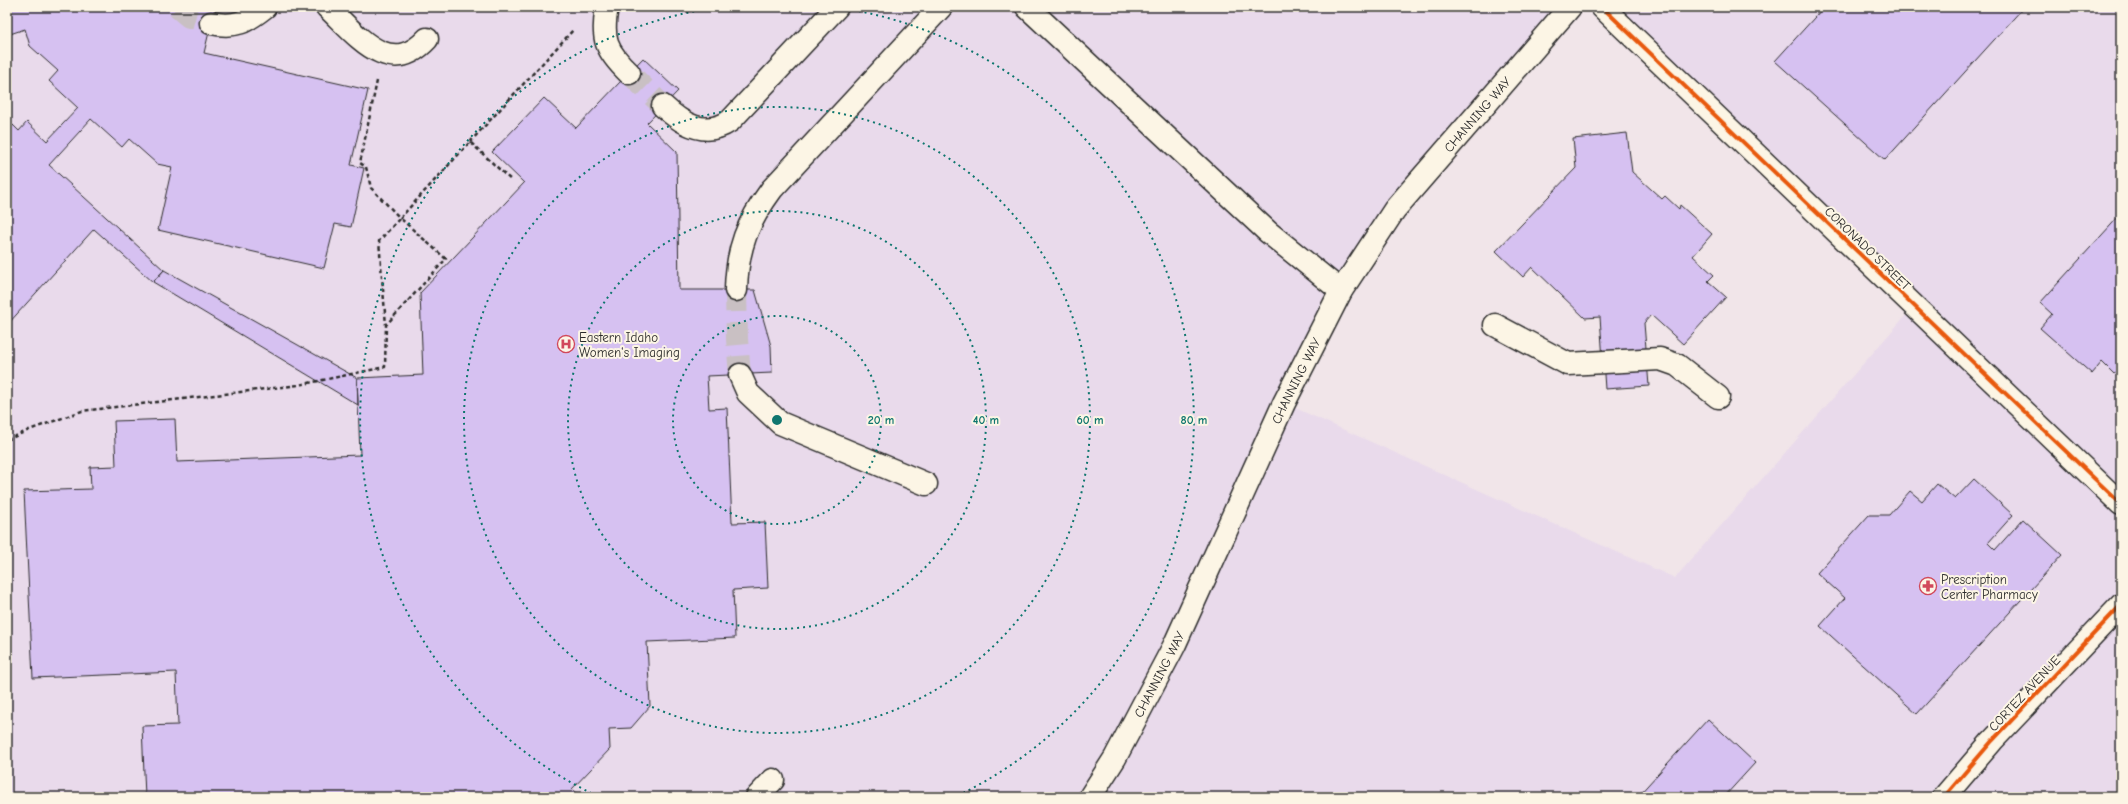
<svg xmlns="http://www.w3.org/2000/svg" width="2128" height="804" font-family="'Comic Neue',sans-serif">
  <style>
    .built { fill: #e9daeb }
    .building { fill: #d6c1f1; stroke: #2b2b2b }
    .lines { fill: none; stroke-linecap: round; stroke-linejoin: round }
    .minor-tunnel { stroke: #c9c0c3; stroke-width: 22; stroke-dasharray: 22 11; stroke-linecap: butt }
    .minor-casing { stroke: #2b2b2b; stroke-width: 25 }
    .major-casing { stroke: #2b2b2b; stroke-width: 25 }
    .path { stroke: #2b2b2b; stroke-width: 2.5; stroke-dasharray: 4 3; stroke-linecap: butt }
    .minor { stroke: #fcf5e5; stroke-width: 22 }
    .major { stroke: #fcf5e5; stroke-width: 22 }
    .cycleway-casing { stroke: #fcf5e5; stroke-width: 6 }
    .cycleway { stroke: #e8590c; stroke-width: 4 }
    .ring { fill: none; stroke: #0f766e; stroke-width: 2; stroke-dasharray: 2 4 }
    .labels { text-anchor: middle; stroke-width: 4; stroke-linejoin: round; paint-order: stroke }
    .street-label { font-size: 13px; fill: #2b2b2b; stroke: #fcf5e5 }
    .poi-label { font-size: 13px; fill: #2b2b2b; stroke: #fcf5e5; text-anchor: start }
    .centre { fill: #0f766e; stroke: #fcf5e5; stroke-width: 2 }
    .ring-label { font-size: 12px; text-anchor: middle; font-weight: bold; fill: #0f766e; stroke: #fcf5e5; stroke-width: 4; stroke-linejoin: round; paint-order: stroke }
  </style>
  <rect width="100%" height="100%" fill="#f1e5e9"/>
  <filter id="ink" filterUnits="userSpaceOnUse"><feTurbulence type="fractalNoise" baseFrequency=".025" numOctaves="2"/><feDisplacementMap in="SourceGraphic" scale="8" xChannelSelector="R" yChannelSelector="G"/><feConvolveMatrix kernelMatrix="1 2 1 2 8 2 1 2 1" color-interpolation-filters="sRGB"/></filter>
  <g filter="url(#ink)">
    <path class="built" d="M7,7H1569L1395,209L1284,403L1675,578L1914,306L1602,7H2121V797H7Z"/>
    <path class="building" d="M7,7H215L204,53L368,90L351,165L364,168L351,227L335,224L324,268L158,230L172,167L157,164L129,139L122,147L91,119L49,165L164,270L153,282L94,229L7,325V131L13,125L19,131L27,122L47,141L78,108L49,81L58,71L30,46L25,29L7,35Z
      M1824,7H2024L1885,160L1775,61Z
      M643,58L678,91L647,123L677,152L679,290H755L771,346L772,373L707,376L709,409L727,408L732,523L765,522L768,588L733,590L735,638L647,642L650,706L631,728L609,729L610,749L572,789L581,797H145L142,726L178,725L176,672L33,678L24,491L91,489L90,467L116,466L114,421L175,419L177,462L360,455L357,378L423,375L420,293L524,183L492,152L544,98L576,128Z
      M1627,133L1632,172L1662,199L1665,196L1679,209L1680,205L1712,234L1693,256L1714,275L1708,281L1726,297L1683,344L1651,315L1644,323L1649,386L1605,389L1600,317L1585,318L1532,267L1523,277L1496,251L1576,168L1573,139Z
      M2121,214V366L2114,374L2102,362L2092,374L2040,328L2052,314L2040,303Z
      M164,270L357,378L358,405L153,282Z
      M1974,479L2013,515L1988,543L1995,550L2023,519L2062,555L1917,714L1820,626L1845,598L1817,573L1869,515H1889L1910,491L1922,501L1937,484L1955,499Z
      M1708,719L1755,763L1724,797H1637Z"/>
    <g class="lines">
      <path class="minor-tunnel" d="M177,7L189,17L211,23
        M629,73L663,106
        M736,290L737,339L740,375"/>
      <g class="minor-casing">
        <path id="minor" d="M327,7C356,34 389,80 427,39
          M607,7C601,39 606,51 629,73
          M1027,7L1268,232L1341,291
          M1602,7L2121,504
          M211,23C236,28 246,22 265,7
          M663,106C682,124 705,138 730,121L837,7
          M736,290C737,248 747,223 772,189L941,7
          M1495,325L1568,364L1660,359L1677,365L1718,397
          M740,375L748,393L780,423L926,484
          M757,797L773,780
          M1944,797L1992,741L2121,605"/>
      </g>
      <g class="major-casing">
        <g id="major">
          <path id="s1" d="M1090,797L1115,758L1174,646L1284,403L1341,291L1395,209L1570,7"/>
        </g>
      </g>
      <path class="path" d="M377,81L360,163L366,167L371,188L400,218L470,142L512,181
        M470,142L574,29
        M7,440L29,430L82,411L299,385L385,367L386,325L379,241L400,218L446,259L386,325"/>
      <use href="#minor" class="minor"/>
      <use href="#major" class="major"/>
      <g class="cycleway-casing">
        <path id="cycleway" d="M1602,7L2121,504
          M1944,797L1992,741L2121,605"/>
      </g>
      <use href="#cycleway" class="cycleway"/>
    </g>
  </g>
  <g class="ring">
    <circle cx="777" cy="420" r="104"/>
    <circle cx="777" cy="420" r="209"/>
    <circle cx="777" cy="420" r="313"/>
    <path d="M597 796A417 417 0 0 1 719 7M835 7A417 417 0 0 1 957 796"/>
  </g>
  <defs>
    <g id="hospital-ring" transform="scale(0.9)"><circle r="9.5" fill="#fcf5e5" stroke="#d1495b" stroke-width="1.5"/><path d="M-5-5h3v3.5h4V-5h3V5h-3V1.5h-4V5h-3Z" fill="#d1495b"/></g>
    <g id="pharmacy-ring" transform="scale(0.9)"><circle r="9.5" fill="#fcf5e5" stroke="#d1495b" stroke-width="1.5"/><path d="M-2-6h4v4h4v4h-4v4h-4v-4h-4v-4h4Z" fill="#d1495b"/></g>
  </defs>
  <g fill-rule="evenodd">
    <use href="#hospital-ring" x="566" y="344"/>
    <use href="#pharmacy-ring" x="1928" y="586"/>
  </g>
  <g class="labels">
    <g class="street-label">
      <text dy="5" stroke="none"><textPath href="#s1" startOffset="789">CHANNING WAY</textPath></text>
      <text transform="translate(1868 248) rotate(44)" y="5">CORONADO STREET</text>
      <text dy="5" stroke="none"><textPath href="#s1" startOffset="465">CHANNING WAY</textPath></text>
      <text dy="5" stroke="none"><textPath href="#s1" startOffset="141">CHANNING WAY</textPath></text>
      <text transform="translate(2024 693) rotate(-47)" y="5">CORTEZ AVENUE</text>
    </g>
    <g class="poi-label">
      <text x="579" y="342">Eastern Idaho<tspan x="579" dy="15">Women's Imaging</tspan></text>
      <text x="1941" y="584">Prescription<tspan x="1941" dy="15">Center Pharmacy</tspan></text>
    </g>
  </g>
  <circle cx="777" cy="420" r="6" class="centre"/>
  <g class="ring-label">
    <text x="881" y="424">20 m</text>
    <text x="986" y="424">40 m</text>
    <text x="1090" y="424">60 m</text>
    <text x="1194" y="424">80 m</text>
  </g>
  <rect width="2128" height="804" fill="none" stroke="#fcf5e5" stroke-width="24"/>
  <rect x="12" y="12" width="2104" height="780" fill="none" stroke="#2b2b2b" stroke-width="1.5" filter="url(#ink)"/>
</svg>
